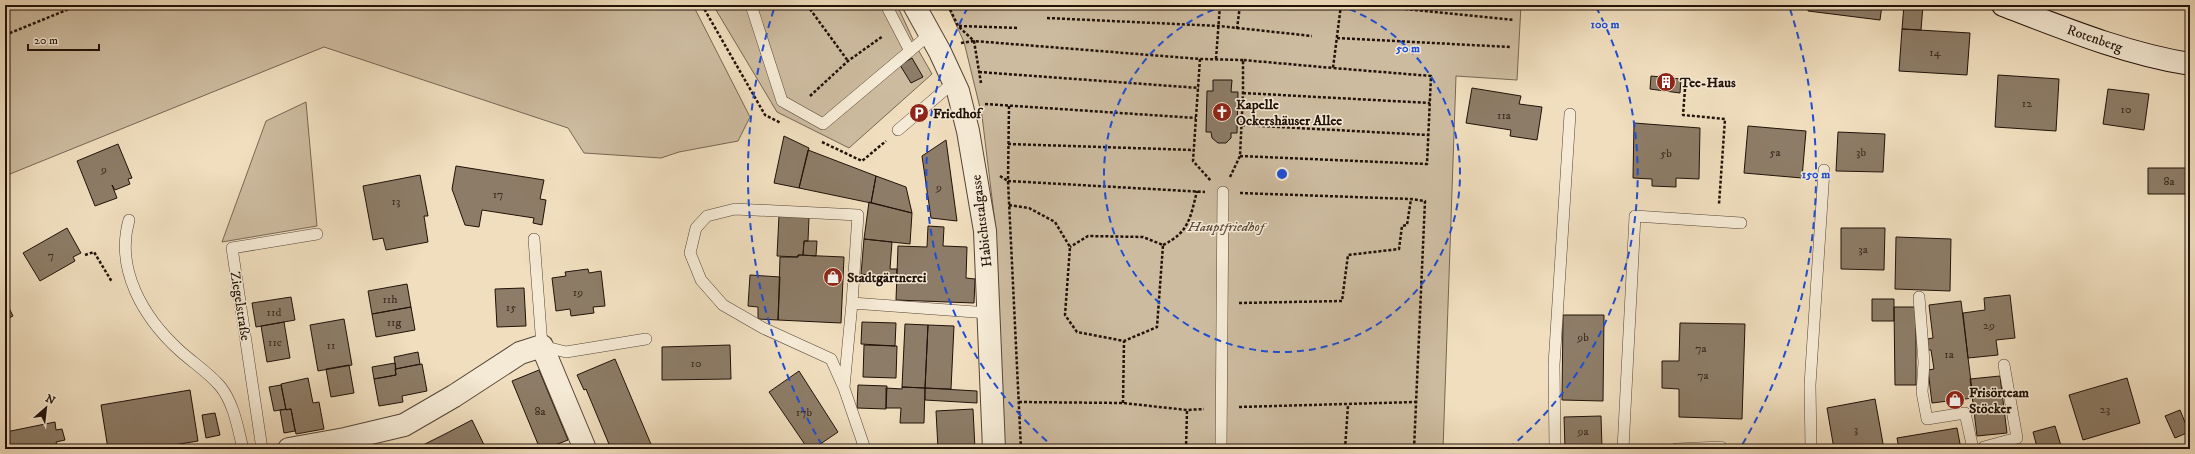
<svg xmlns="http://www.w3.org/2000/svg" width="2195" height="454" font-family="'IM FELL DW Pica',serif">
  <style>
    .green { fill: #cdbb9f; stroke: #776654 }
    .building { fill: #8d7c67; stroke: #211209 }
    .lines { fill: none; stroke-linecap: round; stroke-linejoin: round }
    .lane-casing { stroke: #554536; stroke-width: 12 }
    .street-casing { stroke: #554536; stroke-width: 24 }
    .secondary-casing { stroke: #211209; stroke-width: 24 }
    .path { stroke: #211209; stroke-width: 2.5; stroke-dasharray: 3 2; stroke-linecap: butt }
    .lane { stroke: #f5ead5; stroke-width: 11 }
    .street { stroke: #f5ead5; stroke-width: 22 }
    .secondary { stroke: #f5ead5; stroke-width: 22 }
    .ring { fill: none; stroke: #1d4ed8; stroke-width: 2; stroke-dasharray: 7 5 }
    .labels { text-anchor: middle; stroke-width: 3; stroke-linejoin: round; paint-order: stroke }
    .number-label { font-size: 12px; fill: #3c2c20 }
    .street-label { font-size: 14px; fill: #211209; stroke: #f5ead5 }
    .poi-label { font-size: 14px; font-weight: bold; fill: #211209; stroke: #f5ead5; text-anchor: start }
    .park-label { font-size: 14px; font-style: italic; fill: #5d4d3e; stroke: #f5ead5 }
    .centre { fill: #1d4ed8; stroke: #f5ead5; stroke-width: 2 }
    .ring-label { font-size: 12px; text-anchor: middle; font-weight: bold; fill: #1d4ed8; stroke: #f5ead5; stroke-width: 3; stroke-linejoin: round; paint-order: stroke }
  </style>
  <rect width="100%" height="100%" fill="#f0debe"/>
  <filter id="stains"><feTurbulence type="fractalNoise" baseFrequency=".005" numOctaves="4"/><feColorMatrix values="0 0 0 0 .2 0 0 0 0 .09 0 0 0 0 .02 0 0 0 .5 -.17"/></filter>
  <radialGradient id="worn" r=".72"><stop offset=".6" stop-color="#630" stop-opacity="0"/><stop offset="1" stop-color="#630" stop-opacity=".3"/></radialGradient>
  <path class="green" d="M5,5H693L750,117L738,141L679,152L661,158L584,153L568,128L324,47L5,176Z
    M713,5H897L916,46L932,74L849,148L777,112Z
    M947,5H1521L1517,80L1456,76L1443,449H1004L996,231L982,116L964,42Z
    M306,102L317,226L222,242L266,121Z"/>
  <path class="building" d="M1808,5H1882L1880,20L1808,11Z
    M1904,5H1923L1921,30L1902,29Z
    M1902,29L1970,33L1967,75L1899,71Z
    M912,58L923,77L911,83L900,65Z
    M1998,75L2059,79L2056,131L1995,127Z
    M1651,76L1681,79L1680,93L1650,89Z
    M1213,80H1232L1231,92H1238L1237,133H1231V138L1226,143H1218L1212,138L1211,132H1206L1207,91H1213Z
    M1472,88L1521,96L1519,104L1542,107L1537,140L1510,136L1511,130L1466,123Z
    M2108,89L2149,94L2144,130L2103,124Z
    M1634,123L1700,128L1699,179L1676,178V187L1652,186V179L1633,178Z
    M1748,126L1806,131L1802,178L1744,173Z
    M1838,132L1885,134L1883,172L1836,171Z
    M784,136L809,148L799,188L774,183Z
    M946,140L957,221L931,218L922,156Z
    M118,144L132,178L128,179L130,184L115,190L112,185L117,198L95,206L77,161Z
    M808,150L876,176L871,203L799,188Z
    M456,166L544,180L540,199L546,200L542,225L533,223L534,218L482,210L479,227L465,225L452,189Z
    M2148,168H2190V194H2148Z
    M420,175L428,216H424L428,242L386,250L383,238L373,240L363,186Z
    M876,176L906,187L912,213L871,203Z
    M869,202L912,213L910,244L864,239Z
    M779,215L809,217L808,241H804L803,255H798V257L777,256Z
    M928,226L944,227L943,246L967,247L966,278L975,279L974,303L896,300L898,246L927,247Z
    M67,228L81,253L73,257L75,261L40,281L23,253Z
    M1841,228H1885L1884,270L1841,269Z
    M1896,237L1951,239L1950,291L1895,289Z
    M864,239L892,242L890,269H897L896,279L861,274Z
    M804,241H817L816,256L803,255Z
    M798,255L844,257L841,323L778,320L780,257H798Z
    M588,269L589,273L601,271L605,306L593,307L594,313L571,316L570,309L556,311L552,278L566,276L565,272Z
    M750,275L780,277L778,320L758,319V307L748,306Z
    M407,284L411,307L372,314L368,291Z
    M524,288L526,326L497,327L495,289Z
    M2010,295L2015,338L1996,340L1998,355L1968,358L1963,313L1985,310L1984,298Z
    M291,297L295,320L256,327L252,303Z
    M1872,299H1894V321H1872Z
    M5,300L13,316L5,320Z
    M1961,301L1973,398L1932,403L1928,370L1934,369L1931,350H1928L1927,339L1933,338L1929,305Z
    M411,307L415,330L376,337L372,314Z
    M1894,307H1916V385H1895Z
    M1563,315H1604L1603,401L1562,400Z
    M344,319L352,365L318,371L310,325Z
    M284,322L290,358L267,362L261,326Z
    M862,322L896,323L895,346L861,344Z
    M1680,323L1745,324L1742,419L1679,417V389L1662,388V361H1679Z
    M905,324L928,325L925,388L902,387Z
    M928,325L954,326L951,389L925,388Z
    M730,345L731,379L662,380V347Z
    M864,345L897,346L896,378L863,377Z
    M418,352L420,364L396,369L394,357Z
    M615,359L653,449H611L586,389L584,390L577,375Z
    M395,363L396,375L374,379L372,367Z
    M422,364L427,391L402,396L403,402L379,406L374,379L396,375L395,369Z
    M349,365L354,393L331,397L326,369Z
    M539,370L568,440L545,449H540L512,381Z
    M799,371L838,432L813,449H808L769,392Z
    M2000,376L2007,433L1977,436L1970,379Z
    M308,378L313,403L319,402L324,429L296,434L291,409L286,410L281,384Z
    M2127,378L2140,423L2083,440L2069,395Z
    M281,385L286,409L274,411L269,387Z
    M858,385L887,386L886,409L857,408Z
    M902,387L925,388L924,423H900L901,408H886V388L902,389Z
    M925,388L977,391V403L925,400Z
    M190,390L198,441L149,449H108L101,405Z
    M1875,399L1884,449H1834L1827,408Z
    M291,409L295,431L284,433L280,410Z
    M973,409L975,449H938L936,411Z
    M2180,410L2189,432L2175,438L2165,416Z
    M215,413L220,435L206,438L202,415Z
    M1601,416L1602,449H1565L1564,417Z
    M472,420L486,449H415L445,434Z
    M55,422L56,430L62,429L65,440L56,442L58,449H10L6,432Z
    M2055,426L2062,449H2028L2037,447L2033,432Z
    M1957,428L1961,449H1899L1897,438Z"/>
  <g class="lines">
    <g class="lane-casing">
      <path id="lane" d="M751,5L782,101L823,124L930,34
        M886,5L910,51
        M898,130L954,82
        M129,220C115,269 143,317 179,350C192,362 208,372 220,386C234,403 238,429 243,449
        M534,239L542,346L566,352L646,339
        M1919,297L1924,362L1922,392L1927,419L1965,413L1973,449
        M844,387L852,303
        M262,449L232,248L317,234
        M865,449L844,388L831,359L763,328L723,305L701,280L690,253L696,228L707,216L735,209L858,215L852,303L989,313
        M1221,449L1223,192
        M1555,449L1554,365L1570,114
        M1623,449L1635,216L1741,223
        M1676,449L1721,447V449
        M1811,449L1810,385L1824,170
        M1984,449V447L2017,438L2004,365"/>
    </g>
    <g class="street-casing">
      <path id="street" d="M914,5L940,52L958,91L968,131L985,231L994,449
        M289,449L345,439L404,425L454,396L520,353L542,346L585,449"/>
    </g>
    <g class="secondary-casing">
      <path id="secondary" d="M2003,5C2063,28 2126,54 2190,64"/>
    </g>
    <path class="path" d="M702,5L765,115L781,123
      M807,5L848,61
      M948,5L958,26L974,41L981,83
      M1300,5H1311
      M1391,5L1395,8L1514,20
      M1047,18L1219,26L1312,36
      M959,26L1019,28
      M1237,29L1240,5
      M5,35L79,5
      M1337,38L1510,47
      M961,43L974,41L1200,59L1243,60
      M1200,59L1193,161L1211,181
      M1216,59L1220,5
      M979,72L1199,88
      M1685,89L1683,115L1725,119L1719,204
      M1243,93L1430,103
      M810,96L848,61L883,36
      M985,104L1196,118
      M1009,106L1008,181L1205,192
      M1242,125L1428,135
      M822,142L862,161L886,141
      M1008,144L1194,150
      M1240,156L1427,164L1431,76L1333,68
      M1000,176L1008,181L1021,449
      M1230,177L1240,156L1243,93V60L1333,68L1341,5
      M1240,193L1411,199L1425,201L1414,449
      M1009,205L1029,208L1055,222L1070,247L1065,315L1077,332L1124,341L1157,327L1163,245L1143,237L1088,236L1070,247
      M1163,245C1189,232 1190,219 1197,191
      M85,255L94,252L112,282
      M1239,303L1342,301L1348,255L1399,249L1402,226L1407,225L1411,199
      M1019,402L1123,403L1187,410L1204,409
      M1123,403L1124,341
      M1239,407L1416,402
      M62,445L63,449
      M1186,449L1187,410
      M1345,449L1348,405"/>
    <use href="#lane" class="lane"/>
    <use href="#street" class="street"/>
    <use href="#secondary" class="secondary"/>
  </g>
  <g class="ring">
    <path d="M1338 5A178 178 0 1 1 1226 5"/>
    <path d="M1056 449A356 356 0 0 1 968 7M1596 7A356 356 0 0 1 1508 449"/>
    <path d="M822 445A534 534 0 0 1 774 9M1790 9A534 534 0 0 1 1742 445"/>
  </g>
  <defs>
    <g id="building-disc" transform="scale(1)"><circle r="9.5" fill="#8f2418" stroke="#f5ead5"/><path d="M-4-6H4V6H1V3H-1V6H-4ZM-2.5-4.3h1.7v1.8h-1.7ZM.8-4.3h1.7v1.8H.8ZM-2.5-1h1.7V.8h-1.7ZM.8-1h1.7V.8H.8Z" fill="#fff"/></g>
    <g id="church-disc" transform="scale(1)"><circle r="9.5" fill="#8f2418" stroke="#f5ead5"/><path d="M-1.2-6h2.4v3.5h3.3v2.4h-3.3V6h-2.4V-.1h-3.3v-2.4h3.3Z" fill="#fff"/></g>
    <g id="parking-disc" transform="scale(1)"><circle r="9.5" fill="#8f2418" stroke="#f5ead5"/><path d="M-3.5-5.5H1a3.5 3.5 0 0 1 0 7H-1V5.5H-3.5ZM-1-3.4V-.6H.8a1.4 1.4 0 0 0 0-2.8Z" fill="#fff"/></g>
    <g id="shop-disc" transform="scale(1)"><circle r="9.5" fill="#8f2418" stroke="#f5ead5"/><path d="M-5-2.5h2.3a2.7 3.5 0 0 1 5.4 0H5L5.5 6h-11ZM-1.5-2.5h3a1.5 2.3 0 0 0-3 0Z" fill="#fff"/></g>
  </defs>
  <g fill-rule="evenodd">
    <use href="#building-disc" x="1666" y="82"/>
    <use href="#church-disc" x="1222" y="112"/>
    <use href="#parking-disc" x="919" y="113"/>
    <use href="#shop-disc" x="833" y="277"/>
    <use href="#shop-disc" x="1955" y="400"/>
  </g>
  <g class="labels">
    <g class="number-label">
      <text x="1935" y="56">14</text>
      <text x="2027" y="107">12</text>
      <text x="2126" y="113">10</text>
      <text x="1504" y="119">11a</text>
      <text x="1775" y="156">5a</text>
      <text x="1861" y="156">3b</text>
      <text x="1666" y="157">5b</text>
      <text x="104" y="173">9</text>
      <text x="2169" y="185">8a</text>
      <text x="939" y="191">9</text>
      <text x="498" y="198">17</text>
      <text x="396" y="205">13</text>
      <text x="1863" y="253">3a</text>
      <text x="51" y="259">7</text>
      <text x="578" y="296">19</text>
      <text x="390" y="303">11h</text>
      <text x="511" y="311">15</text>
      <text x="274" y="316">11d</text>
      <text x="394" y="326">11g</text>
      <text x="1989" y="329">29</text>
      <text x="1583" y="341">9b</text>
      <text x="275" y="346">11c</text>
      <text x="331" y="349">11</text>
      <text x="1701" y="352">7a</text>
      <text x="1949" y="358">1a</text>
      <text x="696" y="367">10</text>
      <text x="1703" y="379">7a</text>
      <text x="2105" y="413">23</text>
      <text x="540" y="415">8a</text>
      <text x="804" y="416">17b</text>
      <text x="1856" y="433">3</text>
      <text x="1583" y="435">9a</text>
    </g>
    <g class="street-label">
      <text transform="translate(2095 38) rotate(19)" y="5">Rotenberg</text>
      <text transform="translate(981 221) rotate(-97)" y="5">Habichtstalgasse</text>
      <text transform="translate(241 306) rotate(81)" y="5">Ziegelstraße</text>
    </g>
    <g class="poi-label">
      <text x="1680" y="87">Tee-Haus</text>
      <text x="1236" y="109">Kapelle<tspan x="1236" dy="16">Ockershäuser Allee</tspan></text>
      <text x="933" y="118">Friedhof</text>
      <text x="847" y="282">Stadtgärtnerei</text>
      <text x="1969" y="397">Frisörteam<tspan x="1969" dy="16">Stöcker</tspan></text>
    </g>
    <g class="park-label">
      <text x="1226" y="231">Hauptfriedhof</text>
    </g>
  </g>
  <circle cx="1282" cy="174" r="6" class="centre"/>
  <g class="ring-label">
    <text x="1605" y="28">100 m</text>
    <text x="1408" y="52">50 m</text>
    <text x="1816" y="178">150 m</text>
  </g>
  <rect width="2195" height="454" fill="none" stroke="#f0debe" stroke-width="20"/>
  <rect x="6" y="6" width="2183" height="442" fill="none" stroke="#211209" stroke-width="2"/>
  <rect x="10" y="10" width="2175" height="434" fill="none" stroke="#211209"/>
  <g transform="translate(46 408) rotate(28)" stroke="#f5ead5" stroke-width="3" paint-order="stroke">
  <path d="M0-3L7 15L0 10L-7 15Z" fill="#211209"/>
  <text y="-6" font-size="11" font-weight="bold" text-anchor="middle" fill="#211209">N</text>
  </g>
  <path d="M28 44v6h71v-6" fill="none" stroke="#211209" stroke-width="2"/>
  <text x="34" y="44" font-size="12" fill="#211209" stroke="#f5ead5" stroke-width="3" paint-order="stroke">20 m</text>
  <rect width="100%" height="100%" filter="url(#stains)"/>
  <rect width="100%" height="100%" fill="url(#worn)"/>
</svg>
